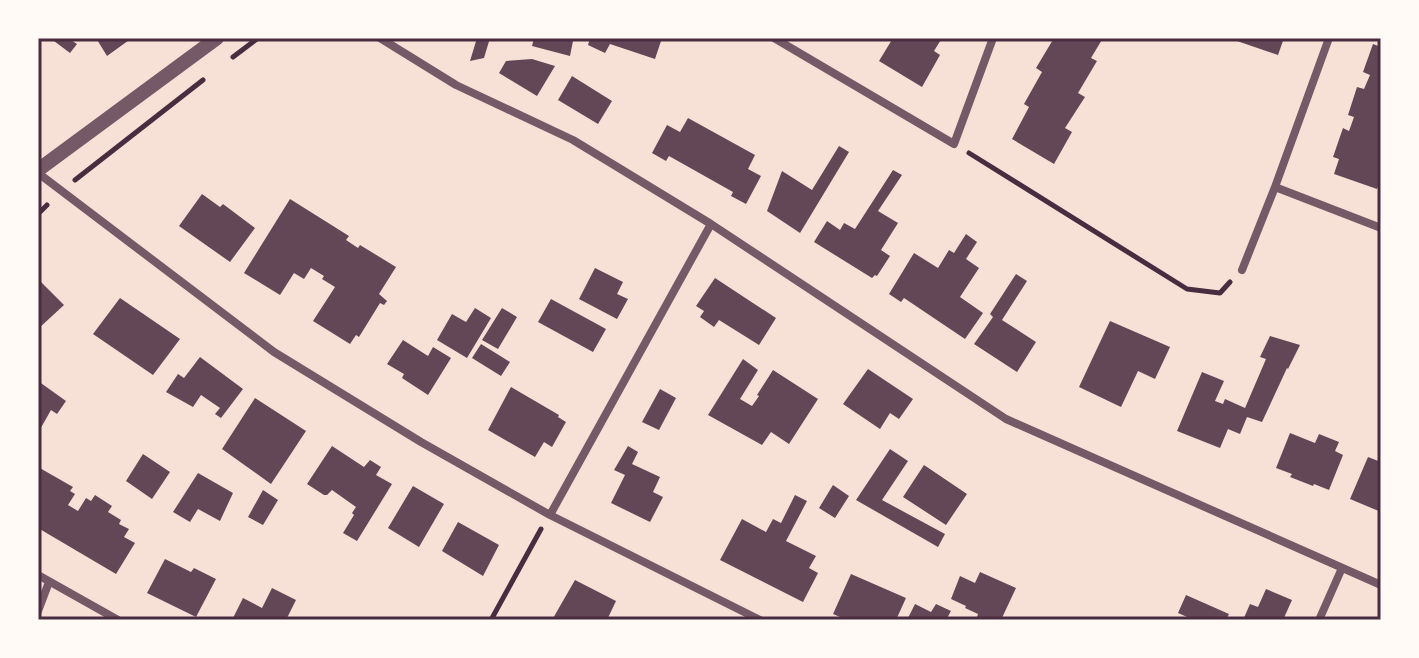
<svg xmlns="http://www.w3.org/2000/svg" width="1419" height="658" font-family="Inter,sans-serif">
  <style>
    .building { fill: #644757 }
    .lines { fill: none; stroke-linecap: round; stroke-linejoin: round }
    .path { stroke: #4a2c40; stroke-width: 5 }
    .minor { stroke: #755966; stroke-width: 8 }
    .tertiary { stroke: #755966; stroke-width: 14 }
    .neatline { fill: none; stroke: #4a2c40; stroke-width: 3 }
  </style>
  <rect width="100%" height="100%" fill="#f7e1d7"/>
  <path class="building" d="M50,38H68L77,44L70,53Z
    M96,38H132L107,56Z
    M477,38H490L484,58L470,61Z
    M534,38H559L573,41L570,56L532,46Z
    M590,38H662L655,59L610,44L605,53L588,45Z
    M893,38H942L934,51L940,55L922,87L879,61Z
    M1054,38H1103L1091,58L1097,61L1078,93L1085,97L1065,128L1072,132L1054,164L1012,139L1029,107L1024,104L1042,72L1036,68Z
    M1238,38H1284L1278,55L1237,41Z
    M1373,44L1381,47V179L1377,189L1334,174L1339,159L1333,157L1343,128L1349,131L1354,117L1348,115L1357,87L1364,89L1370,75L1363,72Z
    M532,59L555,66L537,96L499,73L506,61Z
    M572,76L612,101L598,124L558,100Z
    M688,118L755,155L748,169L761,176L746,204L731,196L733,192L669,156L666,161L652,153L667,125L680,132Z
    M839,146L849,152L800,233L767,211L782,171L812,190Z
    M893,170L902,175L878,211L898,223L881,250L890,256L877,276L875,275L872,278L814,242L827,221L840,230L844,223L855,229Z
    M202,194L220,207L223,204L255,228L230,262L179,226Z
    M290,199L349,236L346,240L358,248L360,245L396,267L379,294L387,301L384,305L380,303L359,337L356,335L350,344L313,321L335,287L322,279L324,276L311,268L304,279L294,273L280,295L244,273Z
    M966,234L977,242L966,259L979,268L960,297L983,313L965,339L904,298L901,302L889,294L914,253L938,268L949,250L954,253Z
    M595,268L623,282L617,294L628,299L617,319L579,299Z
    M1016,274L1027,281L1002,320L1036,342L1017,372L974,344L993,317L990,314Z
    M715,278L776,318L759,345L719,320L714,327L700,317L704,311L696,306Z
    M38,279L64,305L38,329Z
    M120,298L180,339L153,375L93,334Z
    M551,299L606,329L593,352L538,322Z
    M475,308L491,318L467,358L437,340L452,314L466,322Z
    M502,308L517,317L498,349L482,340Z
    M1110,321L1170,347L1155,379L1138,371L1121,407L1079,387Z
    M1270,336L1300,345L1288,369L1287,368L1262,422L1247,417L1240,434L1228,429L1220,448L1177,431L1202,372L1224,381L1215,401L1223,404L1225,399L1245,408L1266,359L1260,357Z
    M403,340L428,356L433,347L451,358L428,395L402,378L404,374L387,364Z
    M481,344L510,362L501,376L472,358Z
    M200,357L243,389L221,418L215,414L220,408L201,395L193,407L166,392L178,374L184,378Z
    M743,359L758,370L740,399L752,406L759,396L757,395L773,370L818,399L789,444L771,432L762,445L708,415Z
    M868,369L913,399L899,419L890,413L880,429L843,404Z
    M38,381L66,401L57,414L51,410L38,433Z
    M511,387L559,415L558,417L566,422L552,447L544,442L535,457L488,430Z
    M660,389L676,398L659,430L642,422Z
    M255,398L306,431L271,484L222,449Z
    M1290,433L1315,443L1319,434L1339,442L1335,451L1343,455L1329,490L1314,484L1313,486L1290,477L1292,474L1276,468Z
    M332,446L364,467L370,460L381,467L376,475L392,484L357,541L343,533L354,515L352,513L356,507L332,490L327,495H324L307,484Z
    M628,446L638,452L632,464L660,477L653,492L663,497L650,522L611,503L625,475L614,470Z
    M890,449L908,461L882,500L945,534L938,547L856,500Z
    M143,454L170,472L152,499L126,481Z
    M1368,457L1381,462V512L1350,499Z
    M924,465L967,494L946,525L903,497Z
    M38,467L73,487L70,491L75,494L68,505L78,511L86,498L91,501L95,495L112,506L108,512L121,520L119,524L129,529L124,537L135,543L116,574L38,528Z
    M198,473L233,493L220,521L198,509L190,522L173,512Z
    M833,485L849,496L835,518L819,508Z
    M413,486L444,504L419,547L388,528Z
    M263,490L278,500L263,525L248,517Z
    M795,495L807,501L786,541L816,556L809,568L818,573L803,602L720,560L742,519L766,532L773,519L781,523Z
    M458,522L499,545L483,576L442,551Z
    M165,559L191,572L194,568L216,579L196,617L147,593Z
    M980,572L1016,588L1001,620H976L978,614L965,608L966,606L951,599L960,576L975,583Z
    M851,574L906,598L896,620H847L833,614Z
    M575,580L616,601L607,620H552Z
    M272,588L296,600L286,620H232L243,598L262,608Z
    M1266,589L1292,600L1283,620H1243L1250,604L1258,607Z
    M1186,595L1229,614L1226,620H1194L1178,613Z
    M915,604L931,612L936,604L951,611L946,620H907Z"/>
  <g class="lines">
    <path class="path" d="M233,57L258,38
      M969,153L1187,289L1220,293L1230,282
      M75,180L203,80
      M38,214L47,205
      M491,620L541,529"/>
    <path class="minor" d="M380,38L456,85L573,140L711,224L1006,419L1381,585
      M774,38L954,144L993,38
      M38,173L274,352L421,442L550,515L760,620
      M1275,187L1381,228
      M1242,270L1275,187L1329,38
      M550,515L711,224
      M38,575L118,620
      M38,611L49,582
      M1319,620L1342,568"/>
    <path class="tertiary" d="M38,170L217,38"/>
  </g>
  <rect width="1419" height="658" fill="none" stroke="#fffaf5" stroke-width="80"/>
  <rect x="40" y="40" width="1339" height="578" class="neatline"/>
</svg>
